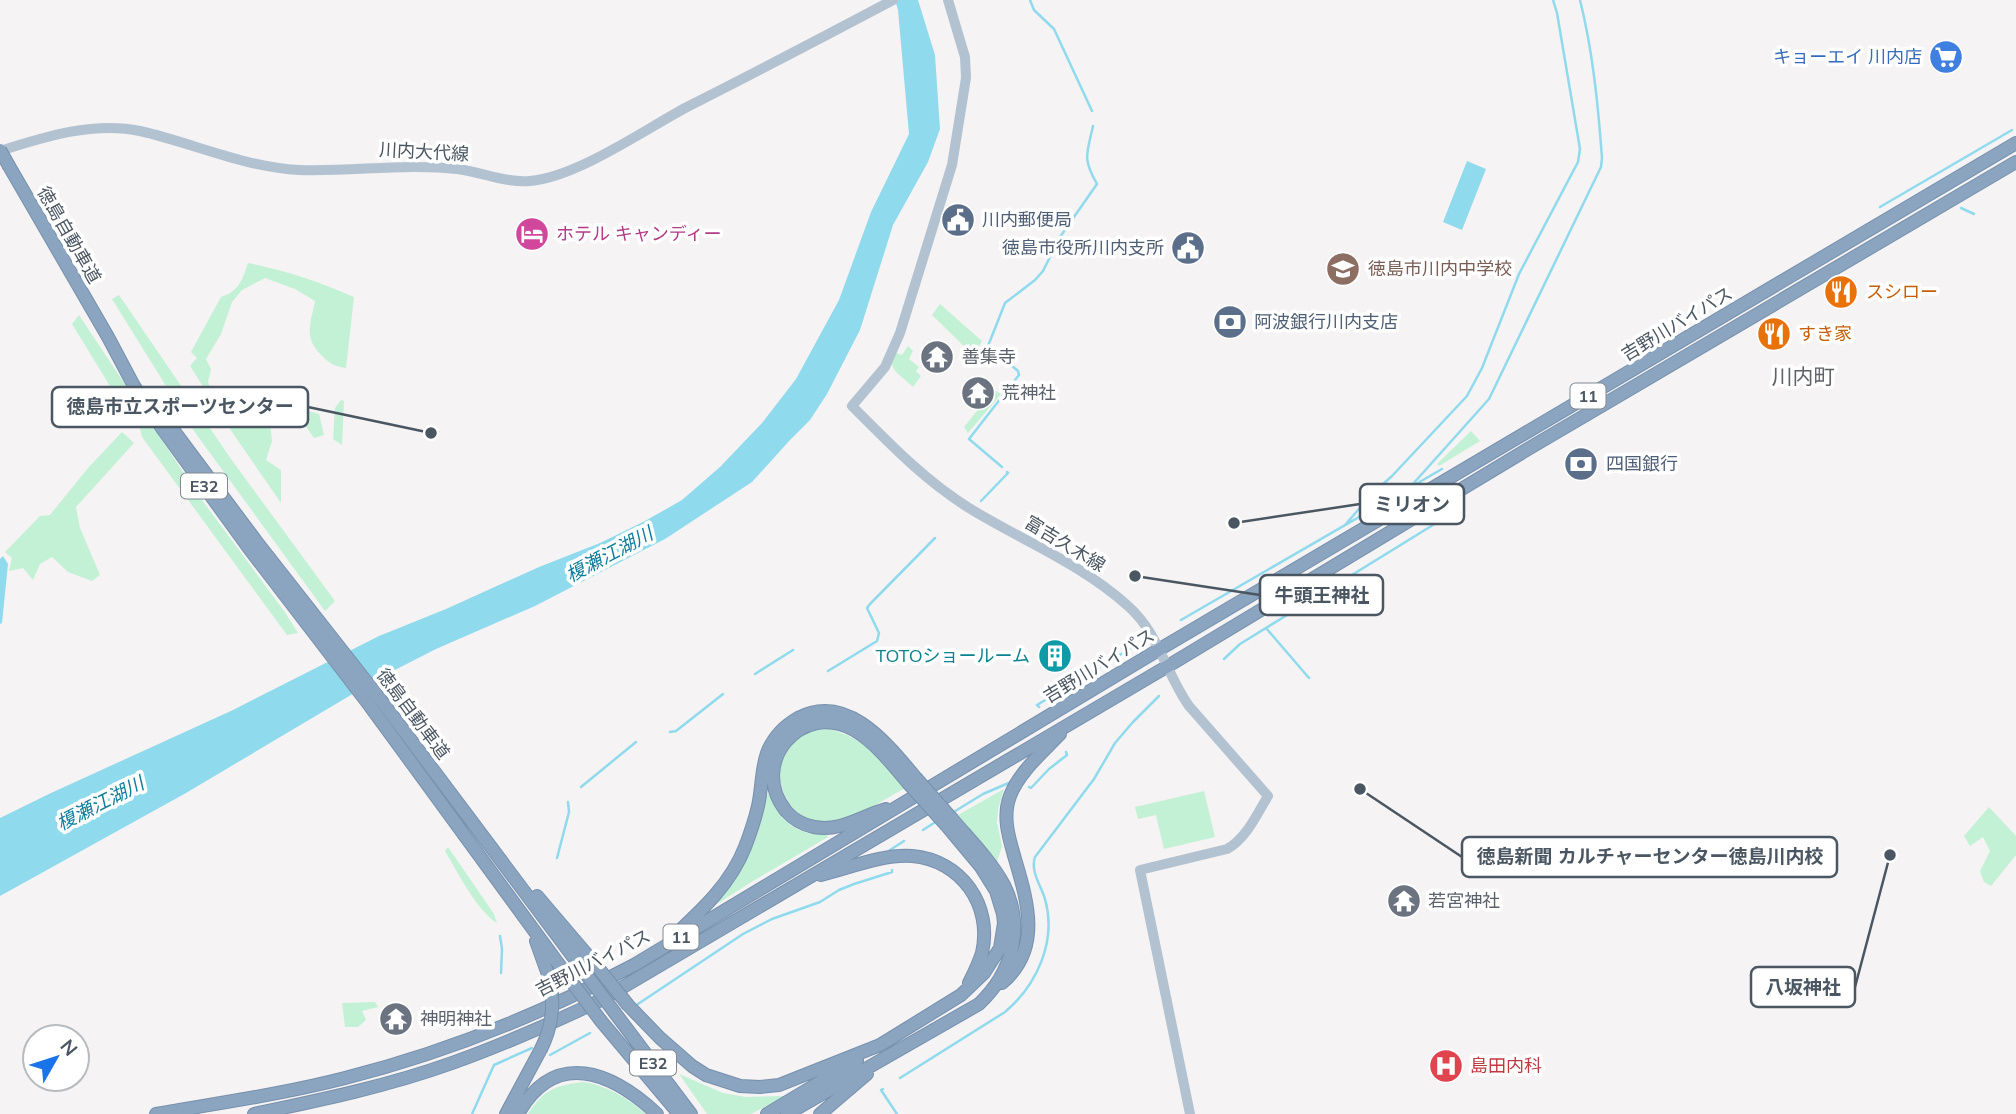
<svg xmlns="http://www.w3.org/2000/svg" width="2016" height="1114" font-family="Mulish,'Noto Sans JP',sans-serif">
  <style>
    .green { fill: #c3f1d5 }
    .water { fill: #90daee }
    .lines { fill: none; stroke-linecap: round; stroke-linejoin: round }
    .stream { stroke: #90daee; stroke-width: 2.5 }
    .highway-casing { stroke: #7690ad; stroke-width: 14 }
    .major { stroke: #b3c2d1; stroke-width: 10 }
    .highway { stroke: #8ba5c1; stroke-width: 12 }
    .highway-bridge-casing { stroke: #7690ad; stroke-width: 14; stroke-linecap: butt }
    .highway-bridge { stroke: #8ba5c1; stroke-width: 12 }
    .labels { text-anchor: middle; stroke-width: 7; stroke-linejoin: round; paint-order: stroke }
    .shield { fill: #fff; stroke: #808990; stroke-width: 2 }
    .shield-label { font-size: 16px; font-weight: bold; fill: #4a5661 }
    .shop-label { font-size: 18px; fill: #366cbe; stroke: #fff; text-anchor: end }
    .street-label { font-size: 18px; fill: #4a5661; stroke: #fff }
    .service-label { font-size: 18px; fill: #4e5e75; stroke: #fff; text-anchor: start }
    .hotel-label { font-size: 18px; fill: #b23c85; stroke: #fff; text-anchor: start }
    .education-label { font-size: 18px; fill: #785e54; stroke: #fff; text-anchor: start }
    .food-label { font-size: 18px; fill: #c56008; stroke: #fff; text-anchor: start }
    .worship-label { font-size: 18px; fill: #5b616d; stroke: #fff; text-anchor: start }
    .culture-label { font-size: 18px; fill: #0d838f; stroke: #fff; text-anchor: end }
    .health-label { font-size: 18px; fill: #be3a42; stroke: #fff; text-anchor: start }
    .water-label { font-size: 19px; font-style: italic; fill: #0c7c9b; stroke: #fff }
    .quarter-label { font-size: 21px; fill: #5f6368; stroke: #fff }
    .leader { fill: none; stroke: #4a5661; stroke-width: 2.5 }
    .callout-dot { fill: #4a5661; stroke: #fff; stroke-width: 2.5 }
    .callout { fill: #fff; stroke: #4a5661; stroke-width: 2.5 }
    .callout-label { font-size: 19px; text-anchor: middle; font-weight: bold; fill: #4a5661 }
  </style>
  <rect width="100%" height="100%" fill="#f5f3f3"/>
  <path class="green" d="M248,263C285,270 320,282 354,297L346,368C334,366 330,364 321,355C303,337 311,323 315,301L295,289L265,278L242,290L232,302L221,334L206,359L211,369L208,382L212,393L225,387L232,398L223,408L241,424L270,396L289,401L297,415L291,419L277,414L270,423L272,441L266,460L281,470V503L232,432L190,366L197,358L191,352L221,297C239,291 242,281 248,263Z
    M119,295L231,459L335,601L325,611L194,431L112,299Z
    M940,304L982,341L974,356L932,315Z
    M79,315L199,496L284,611L298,633L287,635L142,437C139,423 136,417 124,409L72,324Z
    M908,346L913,351L909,359L919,367L916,371L921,376L913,387L896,372L891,364L896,353L902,355Z
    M994,390L1001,394L968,433L964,427Z
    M341,400L344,401L342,445L333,439L335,408Z
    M309,411L319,414L324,435L314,438L303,422Z
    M1471,431L1480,441L1439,466L1437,464Z
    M122,432L134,443L76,507L80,528L100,575L92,581L68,572L52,557L40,564L33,580L23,568L9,571L12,558L5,552L40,516L50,515L88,468Z
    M829,729C867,739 881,760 905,788C885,799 854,820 831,822C777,827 759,747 812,731C817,730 823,729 829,729Z
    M1004,789L998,809L997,823L1002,846L997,862L958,815Z
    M1204,791L1215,837L1164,849L1156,815L1138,819L1135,807Z
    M769,794C778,820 799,837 827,834L828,837L753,881L717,904C743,871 759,836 765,795Z
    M1989,807L2016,836V855L1991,886L1984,882L1980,871L1990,851L1983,837L1970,846L1964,836Z
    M448,847L494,914L497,923C477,911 457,871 445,851Z
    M375,1002L378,1007L362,1011L366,1020L358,1027H345L342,1003Z
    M679,1074L723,1093L746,1097L785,1096L751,1114H707Z
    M584,1082C608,1086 627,1098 646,1114H528C543,1090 556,1085 584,1082Z"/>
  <path class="water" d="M895,0H918L935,55L940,129L928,162L893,225L860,330L827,394L810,420L790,440L752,482L665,539L535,606L436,649L383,676L186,793L0,896V818L51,793L233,710L379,636L446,609L539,567L600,543L645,521L682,500L720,467L762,423L796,379L839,300L871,212L909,134L898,10Z
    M1467,161L1486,169L1462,230L1443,222Z
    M3,556L8,564L2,623L0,624V559Z"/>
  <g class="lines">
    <path class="stream" d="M1030,0L1034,10L1054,29L1092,111
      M1880,207L2012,130
      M1961,208L1974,214
      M1002,467L969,439L1019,375L1018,371L988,346L1005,303L1035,280L1043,271L1060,237L1097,184C1082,158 1087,154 1093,126
      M1412,485L1489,399L1601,167L1602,158C1598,105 1593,52 1580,0
      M981,501L1008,473L1007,472
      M1345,525L1372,494L1392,476L1467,396L1482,368L1519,274L1578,162L1580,149L1557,13L1553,0
      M1181,620L1442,469
      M1266,628L1309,678
      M1224,659L1240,644L1433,525
      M828,671L877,641L879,633L867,608L870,604L935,538
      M755,674L793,650
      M1039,707L1037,705L1133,647
      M670,732L676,731L723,694
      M581,787L636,742
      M1029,787L1031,788L1049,769L1067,755L1066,752
      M952,813L983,794L1011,782
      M923,830L937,821
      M890,850L904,841
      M557,858L569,812L568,802
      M500,936L502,949L501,973
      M638,1004L743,934L772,919L820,902L839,890L854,884L892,872V870
      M550,1055L590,1033
      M900,1078L1005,1012C1037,985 1057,941 1045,899C1041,886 1030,871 1035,857L1094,779L1115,743L1133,722L1159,696
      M883,1089L881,1090L897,1114
      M472,1114L494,1065L532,1048"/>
    <g class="highway-casing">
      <path id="highway" d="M9,166L108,337L134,386L164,431L248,547L370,706L568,977
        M168,423L256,541L380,699L583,970
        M886,809C861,816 841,832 814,827C803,825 793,819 786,811C748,764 801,700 854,730C876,743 892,764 908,783
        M821,875C849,868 882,854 912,856C961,860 993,905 982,953C979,963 974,973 969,983
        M537,896L595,964
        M676,934C703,909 731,883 745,847C750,834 755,819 758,806C762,789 761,770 767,753C773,738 784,726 798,718C848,692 888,745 916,778
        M536,941L551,983
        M1002,983C1042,949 1028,903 1015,859C1009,838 1002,817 1010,796C1019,772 1043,752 1060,734
        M628,1005L660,1038L692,1066L706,1075L740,1086L760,1087L779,1085L880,1045L961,995L984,973L1000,948L1004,923L1003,914L996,891L981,867L946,825
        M615,1013L691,1114
        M601,1021L679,1114
        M156,1114C219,1103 283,1094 345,1078C445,1053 543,1013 634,965L1160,649L2016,143
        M254,1114C321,1100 388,1086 452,1063C503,1045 552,1023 601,1000L1168,666L1533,446L2016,162
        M506,1114L541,1049
        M518,1114C555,1048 612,1072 657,1114
        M767,1114L857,1060
        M787,1114L979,1004C1012,973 1025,927 1004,885C991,861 971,841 953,820
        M820,1114L867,1074"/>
    </g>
    <path class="major" d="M948,0L965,57L966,78L952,165L900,333L885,367L852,406C889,443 924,480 969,508C1021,540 1082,564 1128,606C1159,633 1166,674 1189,706L1268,796C1257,814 1246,839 1227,849L1140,870L1190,1114
      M0,151C44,137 94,121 140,131C193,143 244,167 299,170C351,172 405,163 457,169C482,172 505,183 530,181C577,177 644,130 687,107C756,72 825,36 893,0"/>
    <use href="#highway" class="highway"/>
    <g class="highway-bridge-casing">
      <path id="highway-bridge" d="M0,150L9,166
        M916,778L953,820
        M908,783L946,825
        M595,964L628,1005
        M583,970L615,1013
        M568,977L601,1021
        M541,1049C552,1027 554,1007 551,983"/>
    </g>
    <use href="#highway-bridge" class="highway-bridge"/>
  </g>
  <defs>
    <g id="supermarket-disc" transform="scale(1.75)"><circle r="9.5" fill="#3f7fe0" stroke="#fff"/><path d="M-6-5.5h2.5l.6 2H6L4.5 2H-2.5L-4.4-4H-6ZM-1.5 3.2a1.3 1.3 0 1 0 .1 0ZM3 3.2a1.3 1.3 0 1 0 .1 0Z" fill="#fff"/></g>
    <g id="civic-disc" transform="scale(1.75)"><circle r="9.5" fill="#5c6f8a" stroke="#fff"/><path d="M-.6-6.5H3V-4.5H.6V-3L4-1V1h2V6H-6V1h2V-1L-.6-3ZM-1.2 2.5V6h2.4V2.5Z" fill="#fff"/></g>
    <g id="hotel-disc" transform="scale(1.75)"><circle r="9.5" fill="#d1479c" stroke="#fff"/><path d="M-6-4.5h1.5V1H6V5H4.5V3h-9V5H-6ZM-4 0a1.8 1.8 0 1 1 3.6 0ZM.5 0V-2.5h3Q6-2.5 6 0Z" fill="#fff"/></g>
    <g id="school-disc" transform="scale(1.75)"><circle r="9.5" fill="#8d6e63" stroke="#fff"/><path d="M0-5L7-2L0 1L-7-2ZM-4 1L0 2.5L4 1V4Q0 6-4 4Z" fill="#fff"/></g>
    <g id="restaurant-disc" transform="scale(1.75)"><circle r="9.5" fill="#e8710a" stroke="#fff"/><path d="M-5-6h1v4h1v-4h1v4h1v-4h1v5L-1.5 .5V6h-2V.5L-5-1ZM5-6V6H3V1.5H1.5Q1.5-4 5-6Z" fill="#fff"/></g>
    <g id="bank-disc" transform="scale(1.75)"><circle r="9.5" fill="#5c6f8a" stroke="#fff"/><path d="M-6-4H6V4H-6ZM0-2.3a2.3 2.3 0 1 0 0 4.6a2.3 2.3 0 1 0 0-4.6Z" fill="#fff"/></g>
    <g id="temple-disc" transform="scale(1.75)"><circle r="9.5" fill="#6b7280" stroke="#fff"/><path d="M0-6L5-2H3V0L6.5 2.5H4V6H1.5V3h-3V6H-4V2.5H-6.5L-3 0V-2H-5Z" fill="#fff"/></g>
    <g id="building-disc" transform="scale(1.75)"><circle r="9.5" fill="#0f9aa8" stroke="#fff"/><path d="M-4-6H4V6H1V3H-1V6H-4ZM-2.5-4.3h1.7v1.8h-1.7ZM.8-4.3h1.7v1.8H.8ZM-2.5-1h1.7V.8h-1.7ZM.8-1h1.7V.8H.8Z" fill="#fff"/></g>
    <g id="hospital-disc" transform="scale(1.75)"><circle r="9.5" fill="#e0444e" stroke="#fff"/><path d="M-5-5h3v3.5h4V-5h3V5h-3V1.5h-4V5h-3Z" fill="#fff"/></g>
  </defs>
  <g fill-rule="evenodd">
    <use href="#supermarket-disc" x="1946" y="57"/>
    <use href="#civic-disc" x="958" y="220"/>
    <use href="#hotel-disc" x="532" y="234"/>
    <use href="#civic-disc" x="1188" y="248"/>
    <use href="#school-disc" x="1343" y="269"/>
    <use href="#restaurant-disc" x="1841" y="292"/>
    <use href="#bank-disc" x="1230" y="322"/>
    <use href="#restaurant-disc" x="1774" y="334"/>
    <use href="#temple-disc" x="937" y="357"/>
    <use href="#temple-disc" x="978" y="393"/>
    <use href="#bank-disc" x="1581" y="464"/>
    <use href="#building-disc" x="1055" y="656"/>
    <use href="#temple-disc" x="1404" y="901"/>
    <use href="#temple-disc" x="396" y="1019"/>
    <use href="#hospital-disc" x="1446" y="1066"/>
  </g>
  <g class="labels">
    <g class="shield">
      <rect x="1570.5" y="383.5" width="35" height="25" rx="5"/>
      <rect x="181" y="473.5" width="46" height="25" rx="5"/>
      <rect x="663.5" y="924.5" width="35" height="25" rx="5"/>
      <rect x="630" y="1050.5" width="46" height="25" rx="5"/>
    </g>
    <g class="shield-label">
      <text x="1588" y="402">11</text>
      <text x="204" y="492">E32</text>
      <text x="681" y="943">11</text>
      <text x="653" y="1069">E32</text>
    </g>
    <g class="shop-label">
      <text x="1922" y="63">キョーエイ 川内店</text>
    </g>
    <g class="street-label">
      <text transform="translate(424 152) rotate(3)" y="6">川内大代線</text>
      <text transform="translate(69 235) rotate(60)" y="6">徳島自動車道</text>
      <text transform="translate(1677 324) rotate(-31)" y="6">吉野川バイパス</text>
      <text transform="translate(1065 544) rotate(31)" y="6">富吉久木線</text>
      <text transform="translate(1099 666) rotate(-31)" y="6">吉野川バイパス</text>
      <text transform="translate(413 714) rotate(53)" y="6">徳島自動車道</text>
      <text transform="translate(593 963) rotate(-27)" y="6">吉野川バイパス</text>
    </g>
    <g class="service-label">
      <text x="982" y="226">川内郵便局</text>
      <text x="1164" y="254" text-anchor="end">徳島市役所川内支所</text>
      <text x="1254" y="328">阿波銀行川内支店</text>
      <text x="1606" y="470">四国銀行</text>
    </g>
    <g class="hotel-label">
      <text x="556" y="240">ホテル キャンディー</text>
    </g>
    <g class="education-label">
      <text x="1368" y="275">徳島市川内中学校</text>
    </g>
    <g class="food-label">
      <text x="1866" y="298">スシロー</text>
      <text x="1798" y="340">すき家</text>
    </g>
    <g class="worship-label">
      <text x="962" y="363">善集寺</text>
      <text x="1002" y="399">荒神社</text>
      <text x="1428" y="907">若宮神社</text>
      <text x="420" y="1025">神明神社</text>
    </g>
    <g class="culture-label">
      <text x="1030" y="662">TOTOショールーム</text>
    </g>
    <g class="health-label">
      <text x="1470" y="1072">島田内科</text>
    </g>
    <g class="water-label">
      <text transform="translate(609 554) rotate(-28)" y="7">榎瀬江湖川</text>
      <text transform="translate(100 803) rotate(-27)" y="7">榎瀬江湖川</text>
    </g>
    <g class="quarter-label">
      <text x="1803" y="384">川内町</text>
    </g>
  </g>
  <path class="leader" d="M431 433L308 407M1234 523L1360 504M1135 576L1260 595M1360 789L1462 857M1890 855L1855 987"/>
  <g class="callout-dot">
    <circle cx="431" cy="433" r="7"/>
    <circle cx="1234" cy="523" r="7"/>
    <circle cx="1135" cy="576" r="7"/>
    <circle cx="1360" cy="789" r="7"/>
    <circle cx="1890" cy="855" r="7"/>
  </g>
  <g class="callout">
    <rect x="52" y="387" width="256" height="40" rx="7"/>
    <rect x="1360" y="484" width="104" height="40" rx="7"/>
    <rect x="1260" y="575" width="123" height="40" rx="7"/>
    <rect x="1462" y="837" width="375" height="40" rx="7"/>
    <rect x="1751" y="967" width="104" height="40" rx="7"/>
  </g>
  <g class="callout-label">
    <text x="180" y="413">徳島市立スポーツセンター</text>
    <text x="1412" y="511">ミリオン</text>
    <text x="1322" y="602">牛頭王神社</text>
    <text x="1650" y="863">徳島新聞 カルチャーセンター徳島川内校</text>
    <text x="1803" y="994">八坂神社</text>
  </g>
  <g transform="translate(56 1058) rotate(51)"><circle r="33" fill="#ffffff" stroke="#b7bbc0" stroke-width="2"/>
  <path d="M0-5L12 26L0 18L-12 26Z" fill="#1a73e8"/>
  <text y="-10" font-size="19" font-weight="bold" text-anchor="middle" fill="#4a5661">N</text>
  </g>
</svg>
